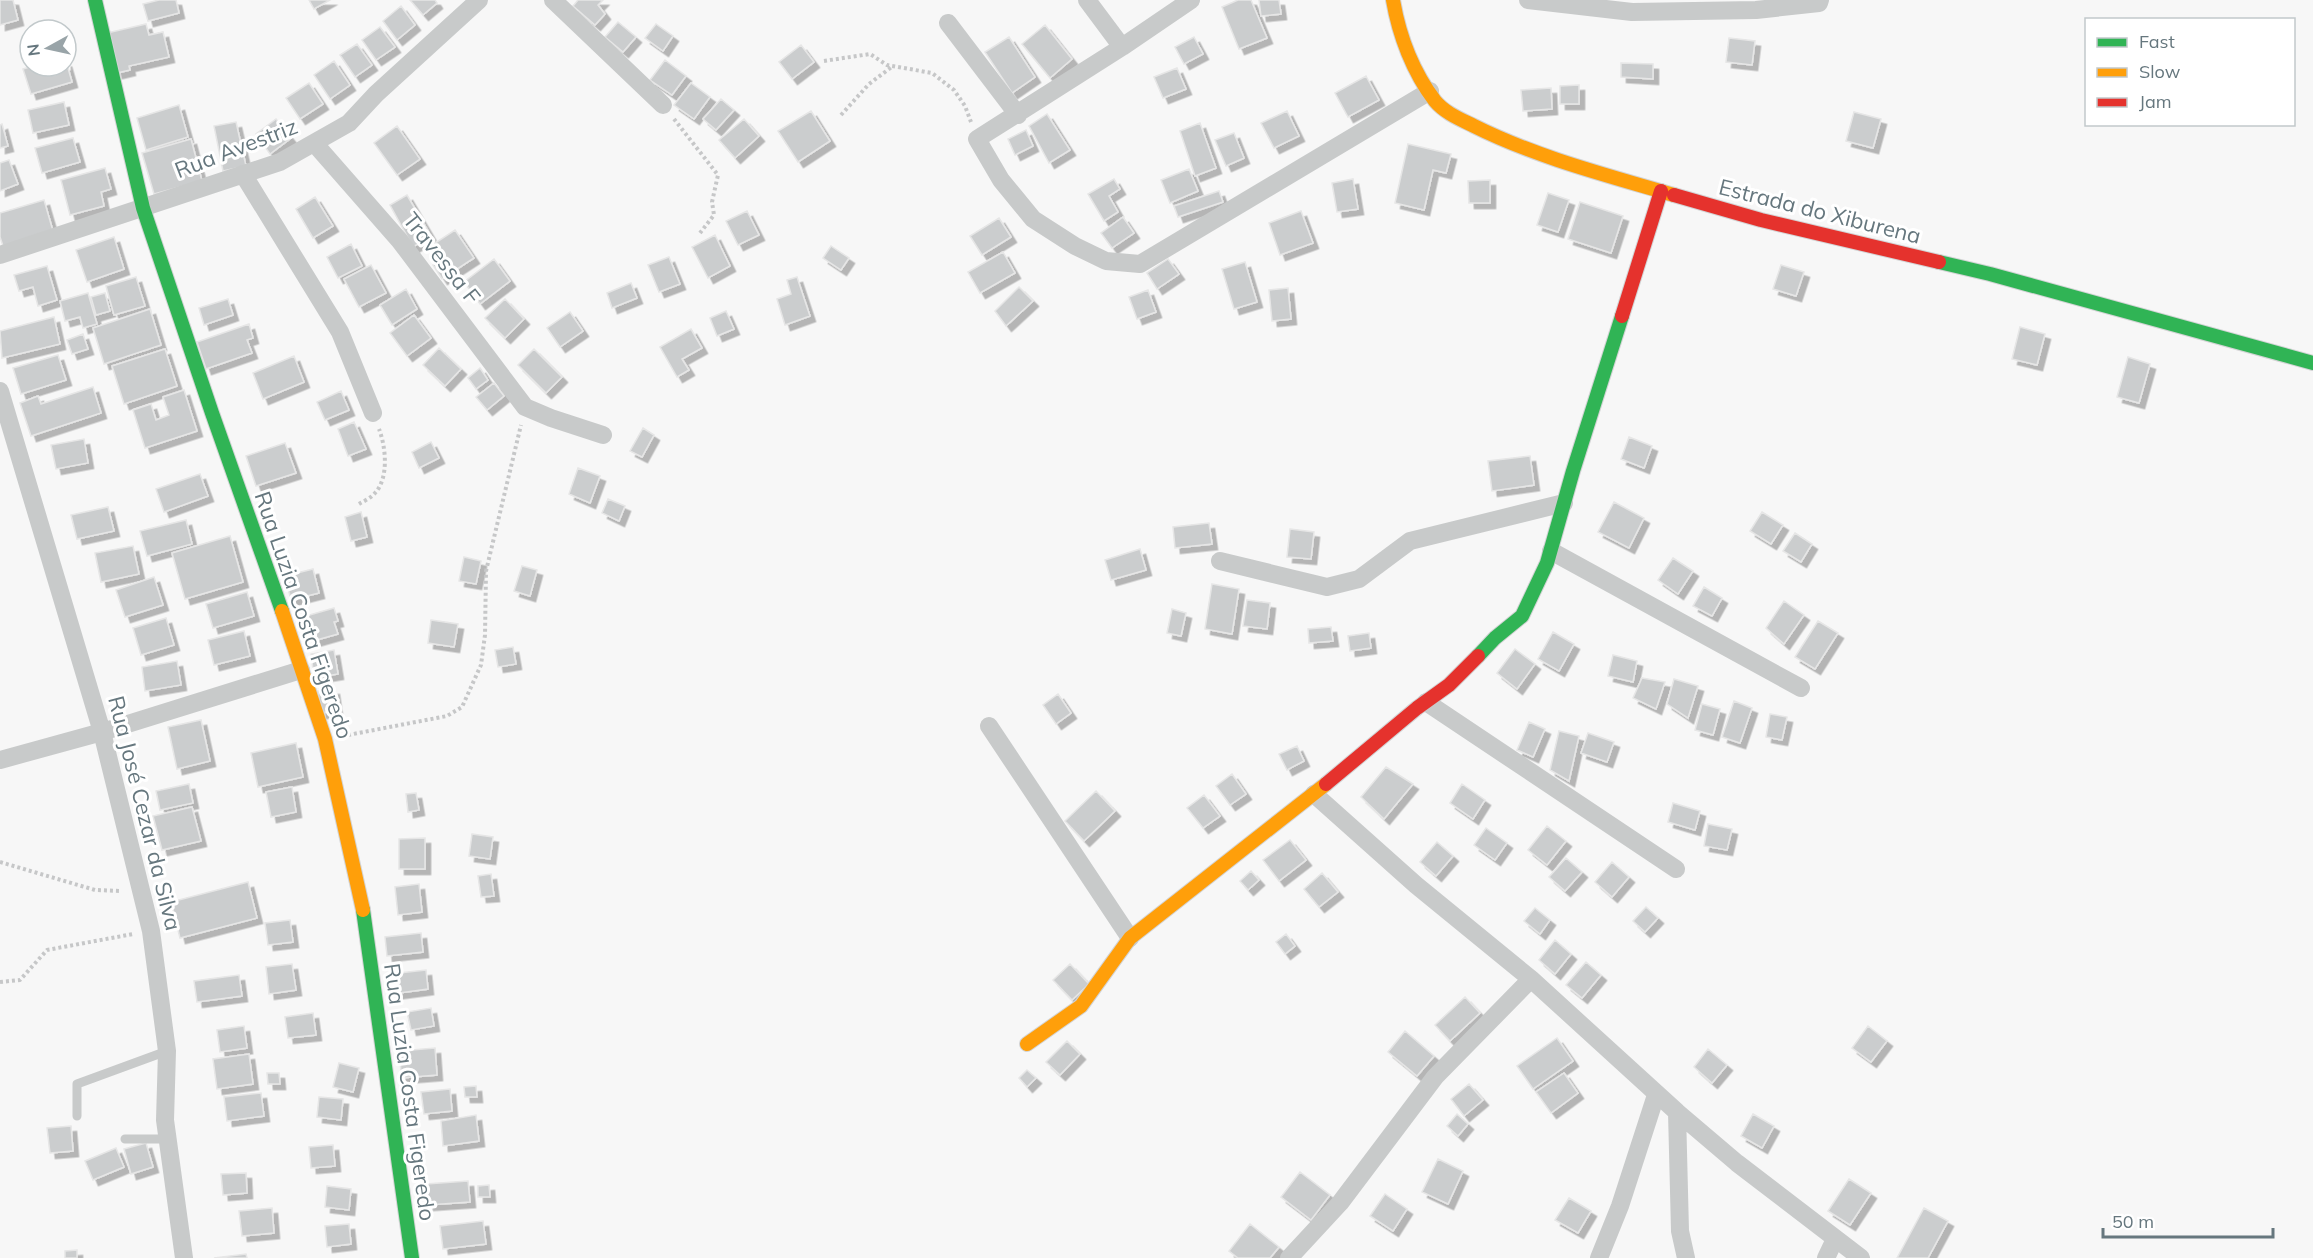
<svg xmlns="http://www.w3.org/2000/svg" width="2313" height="1258" font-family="Mulish,sans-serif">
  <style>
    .building { fill: #cbcdce; stroke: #e6e6e6; stroke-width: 1.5; filter: url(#shadow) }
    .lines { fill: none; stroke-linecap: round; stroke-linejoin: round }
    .fast-casing { stroke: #d3d4d5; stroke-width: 16 }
    .slow-casing { stroke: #d3d4d5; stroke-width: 16 }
    .jam-casing { stroke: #d3d4d5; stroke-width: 16 }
    .path { stroke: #c6c7c8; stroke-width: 4; stroke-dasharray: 3 3; stroke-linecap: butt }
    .lane { stroke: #c8caca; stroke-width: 9 }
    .street { stroke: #c8caca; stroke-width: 18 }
    .fast { stroke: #30b455; stroke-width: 14 }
    .slow { stroke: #ff9f0a; stroke-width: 14 }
    .jam { stroke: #e5322d; stroke-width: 14 }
    .labels { text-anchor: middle; stroke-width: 6; stroke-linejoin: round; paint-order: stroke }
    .street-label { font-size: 22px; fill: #66777e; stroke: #fff }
  </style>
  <defs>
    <filter id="shadow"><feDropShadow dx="5.5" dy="5.5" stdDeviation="0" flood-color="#0004"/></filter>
  </defs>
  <rect width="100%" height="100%" fill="#f7f7f7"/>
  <path class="building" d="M0,0H13L18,20L0,25Z
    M159,0H176L179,13L148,21L143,4Z
    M309,0H330L314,9Z
    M410,0H435L437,3L423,15Z
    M578,0H603L598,5L605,14L595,25L573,6Z
    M1238,0H1251L1267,38L1239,49L1222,7Z
    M1259,0H1279L1281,14L1261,16Z
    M401,6L415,25L397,40L383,21Z
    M618,22L636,37L623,52L605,37Z
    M54,24L56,30H34Z
    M146,24L149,35L163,32L169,57L129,66L130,70L117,73L107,33Z
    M656,24L673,36L663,51L645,38Z
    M1045,25L1072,59L1050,78L1022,44Z
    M380,27L395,47L376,60L362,40Z
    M1009,37L1035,77L1012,93L985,52Z
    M1194,37L1203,54L1184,64L1175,47Z
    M1729,38L1755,41L1752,65L1726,62Z
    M357,44L372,65L355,77L340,55Z
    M801,45L814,62L792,79L779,62Z
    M665,60L686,76L672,95L650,80Z
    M66,61L72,82L31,94L23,69L33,66H66Z
    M334,61L350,85L330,99L314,75Z
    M1621,63L1653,64V79L1621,77Z
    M1177,68L1186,89L1163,98L1154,77Z
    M1366,76L1379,100L1348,117L1335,93Z
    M309,83L323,104L300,119L286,98Z
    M691,83L710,97L694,119L674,105Z
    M1579,85V104H1560V86Z
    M1551,88L1552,109L1523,111L1521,90Z
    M721,99L734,110L716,130L703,119Z
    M64,102L69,125L33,133L28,110Z
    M179,105L188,137L146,150L137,118Z
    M811,111L830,141L798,162L778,131Z
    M1287,111L1299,136L1274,148L1261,123Z
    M1854,112L1881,119L1873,148L1846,141Z
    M1047,114L1070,150L1049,163L1029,126Z
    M276,119L291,138L270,154L256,134Z
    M744,119L759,136L735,158L719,140Z
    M236,122L246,166L223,171L214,126Z
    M1200,123L1216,168L1195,176L1180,131Z
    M2,124L8,146L0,148V125Z
    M397,126L420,159L397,175L374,143Z
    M1026,130L1033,146L1015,155L1008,139Z
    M1234,133L1244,158L1226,166L1215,140Z
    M73,138L80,162L42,173L35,148Z
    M191,139L202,181L154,194L142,153Z
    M1408,144L1451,154L1446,173L1433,170L1424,210L1395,203Z
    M9,160L18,184L0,191V163Z
    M105,168L111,189L101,192L104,206L70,215L61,180Z
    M1189,169L1198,191L1170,203L1161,180Z
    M1114,179L1120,189L1109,196L1118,212L1104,221L1088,194Z
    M1353,179L1358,209L1337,212L1332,183Z
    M1490,180V203H1469L1468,181Z
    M1219,191L1223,202L1178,217L1174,206Z
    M1548,193L1569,200L1558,232L1537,225Z
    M407,195L431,236L413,247L390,205Z
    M315,197L333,226L313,238L296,209Z
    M44,200L53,231L3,246L0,237V213Z
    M1580,202L1623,216L1611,253L1568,239Z
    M747,211L759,235L738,245L726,221Z
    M1301,211L1313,243L1280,255L1269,223Z
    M1123,217L1134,233L1112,248L1101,233Z
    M999,218L1011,237L982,255L970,236Z
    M455,230L474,258L442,279L433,265L438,262L429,247Z
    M715,235L730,266L708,278L692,247Z
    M114,237L124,269L87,282L76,250Z
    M351,244L362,266L338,278L327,257Z
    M831,246L849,258L841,270L823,258Z
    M1003,252L1015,273L980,293L968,272Z
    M669,257L680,284L659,292L648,265Z
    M494,259L510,281L480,304L464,282Z
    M1168,259L1179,274L1157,289L1147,273Z
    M1245,262L1257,302L1234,309L1222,269Z
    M371,265L386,293L359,307L344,279Z
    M1781,265L1804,272L1796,296L1773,289Z
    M47,266L57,300L38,306L33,287L19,291L14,275Z
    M136,277L145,306L114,315L106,286Z
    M797,277L810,316L785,325L777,299L791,294L787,280Z
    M631,283L637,298L612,308L607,293Z
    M1019,287L1033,301L1006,326L995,311Z
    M1288,288L1291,319L1272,321L1269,290Z
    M406,289L417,309L392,325L380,305Z
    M1148,290L1156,312L1137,319L1129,297Z
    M88,293L97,324L83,328L80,317L65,321L60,301Z
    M105,293L110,311L96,315L91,297Z
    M228,299L233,315L204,325L199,308Z
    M505,299L524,319L505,338L485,318Z
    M150,309L161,345L104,364L93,328Z
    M726,311L734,329L717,336L710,318Z
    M570,312L583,331L560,347L547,328Z
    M414,315L431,338L407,356L390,333Z
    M54,317L60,344L2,358L0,331Z
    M249,324L253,338L247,340L252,353L206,369L197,342Z
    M2020,327L2045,334L2037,365L2012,359Z
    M691,329L702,348L682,359L689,370L677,377L660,347Z
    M83,334L88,349L72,354L67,340Z
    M439,348L461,369L445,386L423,365Z
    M165,349L177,386L124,404L112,366Z
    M534,349L562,377L546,393L518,365Z
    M58,355L66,380L21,394L13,368Z
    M294,356L304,382L263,399L253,373Z
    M2128,357L2150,364L2139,403L2117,397Z
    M480,368L488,380L476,389L468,378Z
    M494,383L504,396L487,410L476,397Z
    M93,387L101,413L31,436L20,403L38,396L41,404Z
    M184,390L197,431L145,448L133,410L151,404L156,420L169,415L163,397Z
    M341,391L349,410L325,420L317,402Z
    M354,422L366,449L348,456L338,429Z
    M643,428L654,435L642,457L630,451Z
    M1629,437L1652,446L1644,468L1621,459Z
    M84,439L88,463L56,469L51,445Z
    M431,442L439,458L419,468L412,452Z
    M285,443L296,473L256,486L246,456Z
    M1530,456L1534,485L1492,491L1488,461Z
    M578,468L600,476L590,503L569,494Z
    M200,474L208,496L164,512L156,489Z
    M608,499L625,506L619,521L602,513Z
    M1614,502L1644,518L1629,548L1598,532Z
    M108,507L114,531L77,539L71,515Z
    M361,512L367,537L351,541L345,517Z
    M1762,512L1783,525L1771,544L1750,531Z
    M186,520L192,544L147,556L140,531Z
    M1209,523L1212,544L1175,548L1173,527Z
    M1290,529L1314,532L1311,559L1287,557Z
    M1795,533L1812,544L1801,562L1783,551Z
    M230,536L243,582L185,599L172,553Z
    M133,546L139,574L101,582L95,553Z
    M1140,549L1146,570L1111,580L1105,560Z
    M464,557L481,561L476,584L459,581Z
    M1673,558L1693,571L1678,594L1658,580Z
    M522,566L537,570L530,596L514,591Z
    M313,569L319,593L291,600L285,576Z
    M154,577L163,605L125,617L116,590Z
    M1212,584L1239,589L1232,634L1205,629Z
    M1704,587L1722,598L1712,616L1693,606Z
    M247,592L254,616L213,628L206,604Z
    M1247,600L1270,603L1267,629L1243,626Z
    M1784,601L1804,615L1784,644L1766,628Z
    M334,608L338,621L334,622L338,634L313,641L306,616Z
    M1172,609L1186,613L1181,636L1167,633Z
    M166,618L174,645L141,655L133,628Z
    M431,620L458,624L454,647L428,643Z
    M1818,621L1838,633L1815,669L1795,657Z
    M1331,627L1333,641L1309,643L1308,629Z
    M244,631L250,656L214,665L208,640Z
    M1553,632L1574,644L1559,671L1538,659Z
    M1369,633L1371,648L1350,651L1348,636Z
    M513,647L516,664L498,667L495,650Z
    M1515,649L1535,664L1517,689L1497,673Z
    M334,650L338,674L314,678L311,654Z
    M1613,655L1637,661L1633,682L1608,676Z
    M177,661L181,685L145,691L142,667Z
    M1642,678L1665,682L1656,709L1633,698Z
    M1674,679L1698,686L1688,718L1667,704Z
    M334,689L337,710L321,713L318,691Z
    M1058,694L1071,713L1056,724L1043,705Z
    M1734,701L1752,708L1740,743L1722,737Z
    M1702,704L1720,709L1713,735L1695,730Z
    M1770,714L1787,717L1782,740L1766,737Z
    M201,720L210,761L177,769L168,727Z
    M1529,722L1545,729L1533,757L1517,750Z
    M1559,731L1579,736L1569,781L1550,770Z
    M1588,733L1614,742L1607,762L1581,753Z
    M296,743L303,777L258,787L251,753Z
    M1297,746L1304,761L1287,770L1279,754Z
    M1386,767L1413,784L1384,819L1361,797Z
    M1232,774L1246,794L1230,805L1216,786Z
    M189,784L193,803L160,810L156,791Z
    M1462,784L1485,800L1473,819L1450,803Z
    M292,787L296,812L271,817L266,792Z
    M1096,791L1115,811L1084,841L1065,821Z
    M416,793L419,810L408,812L406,794Z
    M1204,795L1220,816L1203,828L1187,808Z
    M1673,803L1700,811L1695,830L1668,822Z
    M192,807L201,841L162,850L153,816Z
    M1708,824L1732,829L1727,850L1704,846Z
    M1547,826L1566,841L1547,865L1528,850Z
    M1486,828L1507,843L1495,860L1474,845Z
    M472,834L493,837L490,859L469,856Z
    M425,838V869H399V839Z
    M1290,840L1306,860L1279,881L1263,860Z
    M1437,842L1453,856L1436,876L1420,862Z
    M1566,858L1582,872L1565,891L1549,877Z
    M1612,862L1629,877L1612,897L1595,882Z
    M1251,871L1259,880L1248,890L1240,881Z
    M1322,873L1338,892L1319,907L1304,889Z
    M491,874L494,896L481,897L478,876Z
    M248,882L257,918L180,938L171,902Z
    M419,884L422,912L398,915L395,887Z
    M1646,907L1658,918L1645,932L1633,921Z
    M1535,908L1550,920L1540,934L1524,921Z
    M290,920L293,942L268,945L265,923Z
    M421,933L423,952L387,956L385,937Z
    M1286,934L1295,946L1285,954L1276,942Z
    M1555,940L1571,954L1555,974L1539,960Z
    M1586,962L1601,975L1582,998L1566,985Z
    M292,964L296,990L269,994L266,967Z
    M1070,964L1089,984L1072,1000L1053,980Z
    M426,970L428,989L392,994L390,974Z
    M239,975L242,996L197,1002L194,981Z
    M1465,997L1480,1013L1450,1041L1435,1025Z
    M431,1008L434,1026L411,1030L407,1012Z
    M313,1013L316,1035L288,1038L285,1017Z
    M244,1026L247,1048L220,1052L217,1030Z
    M1868,1026L1887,1041L1871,1062L1852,1048Z
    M1405,1031L1434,1056L1417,1076L1388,1052Z
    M1557,1038L1573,1061L1533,1089L1517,1066Z
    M1067,1041L1080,1054L1060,1075L1046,1062Z
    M435,1048L437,1075L401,1078L400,1051Z
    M1708,1049L1727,1065L1712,1083L1694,1067Z
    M249,1054L253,1084L217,1089L213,1059Z
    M339,1063L359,1068L353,1092L333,1087Z
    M1027,1070L1036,1078L1027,1087L1019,1078Z
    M267,1073H279L280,1084H268Z
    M1564,1073L1578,1093L1551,1113L1536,1092Z
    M1469,1084L1483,1100L1464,1116L1451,1099Z
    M476,1086L477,1097H465L464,1087Z
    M450,1089L452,1111L424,1114L421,1092Z
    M261,1093L264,1116L227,1121L224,1097Z
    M319,1097L343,1099L341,1120L317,1117Z
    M1457,1114L1468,1124L1458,1136L1447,1126Z
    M1753,1114L1774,1126L1762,1148L1741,1136Z
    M476,1115L479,1141L443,1146L441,1121Z
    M71,1126L73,1151L50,1153L47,1128Z
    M146,1143L153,1167L131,1174L124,1149Z
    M333,1145L335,1166L311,1168L309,1147Z
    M116,1148L124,1167L93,1180L85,1161Z
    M1438,1159L1463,1171L1448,1204L1422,1192Z
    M1300,1172L1330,1195L1311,1220L1281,1197Z
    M246,1173L247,1193L223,1195L221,1174Z
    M1849,1179L1871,1193L1850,1225L1828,1211Z
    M468,1181L470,1202L428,1205L426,1184Z
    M489,1185L490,1197H478V1186Z
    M327,1186L351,1189L349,1210L325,1207Z
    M1385,1194L1407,1209L1393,1231L1370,1216Z
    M1569,1198L1591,1211L1578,1233L1555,1220Z
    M272,1208L274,1233L242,1236L239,1211Z
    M1924,1208L1948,1221L1928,1258H1897Z
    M483,1221L486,1244L443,1249L440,1226Z
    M349,1224L351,1244L327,1247L325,1226Z
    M1250,1224L1279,1247L1270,1258H1238L1229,1251Z
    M77,1250V1258H65V1251Z
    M246,1254L247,1258H214Z"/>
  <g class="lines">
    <g class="fast-casing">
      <path id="fast" d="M95,0L143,208L212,413L282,611
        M1939,262L1990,274L2313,363
        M1478,656L1495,638L1522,616L1547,563L1573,471L1622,316
        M363,910L412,1258"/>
    </g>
    <g class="slow-casing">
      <path id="slow" d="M1393,0C1399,35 1413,72 1435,101C1445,113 1460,119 1474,126C1536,157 1606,175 1674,195
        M282,611L325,739L363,910
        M1027,1044L1081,1006L1130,938L1326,784"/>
    </g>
    <g class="jam-casing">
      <path id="jam" d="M1674,195L1761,220L1939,262
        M1622,316L1661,191
        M1326,784L1417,708L1449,685L1478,656"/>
    </g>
    <path class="path" d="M824,61L870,54L887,65L932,73L954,90L965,106L971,122
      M841,115L869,84L893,66
      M674,119L718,175L712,202L714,215L700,233
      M359,504C364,501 371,498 375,493C389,478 386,447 379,429
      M348,735L447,716L462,707L481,665L485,635L486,571L521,425
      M0,862L95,890L121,891
      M0,982L20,980L47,950L133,934"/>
    <path class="lane" d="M77,1116V1084L167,1051
      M125,1139H166"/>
    <path class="street" d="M553,0L663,105
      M1087,0L1122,47
      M1191,0L1122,47L977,139L1001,180L1033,219L1075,246L1106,261L1140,264L1430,91
      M1528,0L1632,12L1756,10L1819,3L1820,0
      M948,23L1018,115
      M315,144L400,241L525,407L551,418L603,435
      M243,174L340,332L373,413
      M0,255L280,162L349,123L376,94L479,0
      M0,391L102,732L151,931L167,1051L165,1120L184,1258
      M1551,551L1801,688
      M1220,561L1327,587L1359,579L1410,541L1564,503
      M1426,702L1676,869
      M989,726L1130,938
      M0,760L102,732L301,670
      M1314,794L1416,885L1531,979L1677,1112L1737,1163L1861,1258
      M1677,1112L1680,1231L1686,1258
      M1289,1258L1340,1203L1435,1077L1531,979
      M1599,1258L1620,1206L1656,1095
      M1826,1258L1835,1239"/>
    <use href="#fast" class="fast"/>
    <use href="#slow" class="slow"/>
    <use href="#jam" class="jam"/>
  </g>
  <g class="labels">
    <g class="street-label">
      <text transform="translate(236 148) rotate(-21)" y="8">Rua Avestriz</text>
      <text transform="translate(1820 211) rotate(14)" y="8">Estrada do Xiburena</text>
      <text transform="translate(442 258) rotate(52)" y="8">Travessa F</text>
      <text transform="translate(304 615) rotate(71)" y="8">Rua Luzia Costa Figeredo</text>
      <text transform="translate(145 813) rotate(76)" y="8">Rua José Cezar da Silva</text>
      <text transform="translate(410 1092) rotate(82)" y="8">Rua Luzia Costa Figeredo</text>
    </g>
  </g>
  <rect x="2085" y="18" width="210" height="108" fill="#ffffff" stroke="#c2c9cb" stroke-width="1.5"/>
  <rect x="2097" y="38" width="30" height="9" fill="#30b455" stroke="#c2c9cb" stroke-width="1.5"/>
  <text x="2139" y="48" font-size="18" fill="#66777e">Fast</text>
  <rect x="2097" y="68" width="30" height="9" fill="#ff9f0a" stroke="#c2c9cb" stroke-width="1.5"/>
  <text x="2139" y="78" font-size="18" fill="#66777e">Slow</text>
  <rect x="2097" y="98" width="30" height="9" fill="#e5322d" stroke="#c2c9cb" stroke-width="1.5"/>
  <text x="2139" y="108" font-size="18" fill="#66777e">Jam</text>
  <g transform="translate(48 48) rotate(262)"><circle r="28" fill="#ffffff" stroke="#c2c9cb" stroke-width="1.5"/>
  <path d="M0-4.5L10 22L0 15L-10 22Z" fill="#99a4a8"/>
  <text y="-9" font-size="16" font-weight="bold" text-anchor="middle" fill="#66777e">N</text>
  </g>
  <path d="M2103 1228v9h170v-9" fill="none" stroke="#66777e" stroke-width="3"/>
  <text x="2112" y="1228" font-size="18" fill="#66777e" stroke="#ffffff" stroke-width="4.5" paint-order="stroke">50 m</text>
</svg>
